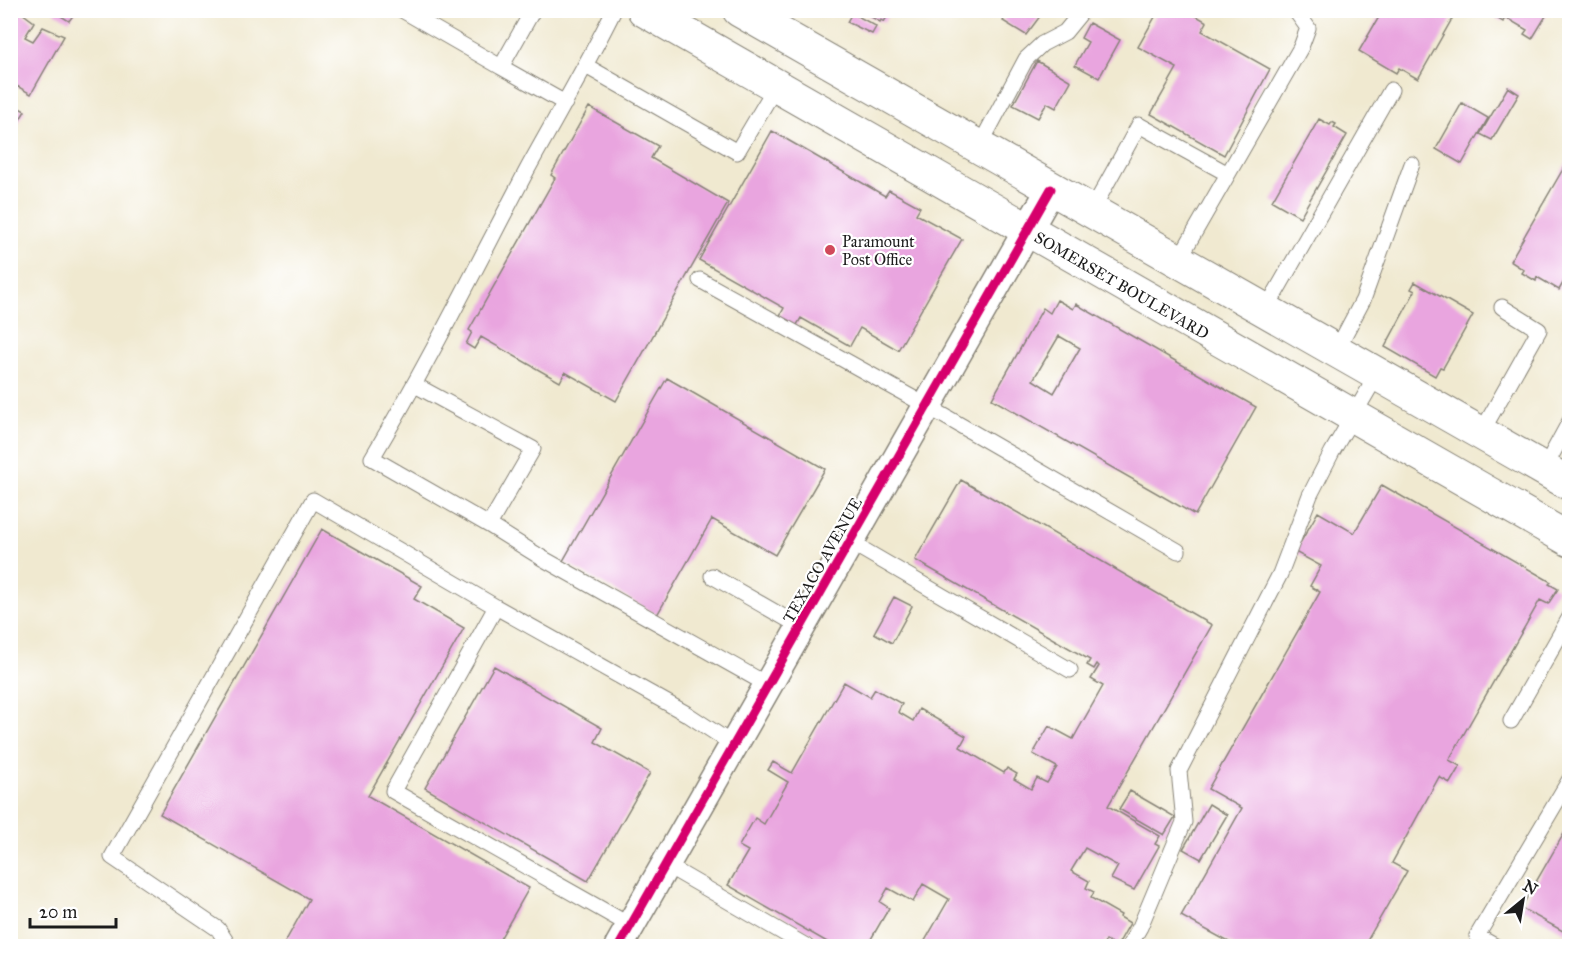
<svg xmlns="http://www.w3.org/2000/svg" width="1580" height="957" font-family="'IM FELL Great Primer',serif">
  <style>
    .building { fill: #e9a5df; fill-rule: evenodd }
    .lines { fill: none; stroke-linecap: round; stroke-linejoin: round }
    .lane-casing { stroke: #868276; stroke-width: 17 }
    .street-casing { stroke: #868276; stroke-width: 31 }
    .secondary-casing { stroke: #868276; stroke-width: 35 }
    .lane { stroke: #fff; stroke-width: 15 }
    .street { stroke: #fff; stroke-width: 28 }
    .secondary { stroke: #fff; stroke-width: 33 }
    .cycleway-casing { stroke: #fff; stroke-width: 13 }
    .cycleway { stroke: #d6006c; stroke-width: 9 }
    .poi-dot { fill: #d1495b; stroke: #fff; stroke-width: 2 }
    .labels { text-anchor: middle; stroke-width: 4.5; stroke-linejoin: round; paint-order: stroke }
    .poi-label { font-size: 16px; fill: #1c1c1c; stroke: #fff; text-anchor: start }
    .street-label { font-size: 16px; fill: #1c1c1c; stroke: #fff }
  </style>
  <rect width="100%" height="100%" fill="#fff"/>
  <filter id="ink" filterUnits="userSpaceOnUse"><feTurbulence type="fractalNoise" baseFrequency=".0167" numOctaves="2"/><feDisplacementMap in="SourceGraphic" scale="12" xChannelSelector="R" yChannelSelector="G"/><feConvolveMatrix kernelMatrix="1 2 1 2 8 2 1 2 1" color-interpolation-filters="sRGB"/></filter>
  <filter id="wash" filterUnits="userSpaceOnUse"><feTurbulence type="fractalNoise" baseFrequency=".008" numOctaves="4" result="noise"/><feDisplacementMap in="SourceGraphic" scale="24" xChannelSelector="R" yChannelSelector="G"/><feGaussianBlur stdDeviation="1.35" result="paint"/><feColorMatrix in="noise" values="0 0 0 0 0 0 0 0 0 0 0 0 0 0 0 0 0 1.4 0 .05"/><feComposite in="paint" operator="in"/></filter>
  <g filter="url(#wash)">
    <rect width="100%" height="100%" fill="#f0e9d0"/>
    <g id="blocks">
      <path class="building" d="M10,10H18L34,22L25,37L33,41L43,27L64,36L31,94L17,86L16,89L10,86Z
        M51,10H77L69,21Z
        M859,10H891L884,22L881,20L880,22Z
        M1005,10H1034L1041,15L1026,35L1003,21L1008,12Z
        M1159,10H1186L1207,22L1202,31L1270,69L1224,155L1151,114L1177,68L1138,47Z
        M1383,10H1457L1418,79L1399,68L1396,73L1359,51Z
        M1497,10H1547L1549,11L1532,39L1524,34L1527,30L1505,17L1503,22L1493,16Z
        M852,13L874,25L876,27L872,34L847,22Z
        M1089,23L1120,40L1099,78L1075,65L1088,42L1081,38Z
        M1037,61L1071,81L1056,108L1047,103L1038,118L1013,105Z
        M1508,87L1519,94L1492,140L1480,134Z
        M10,103L25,111L10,136Z
        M1462,103L1488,118L1462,164L1436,149Z
        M589,107L658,146L651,158L728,203L616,401L565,372L560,382L481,337L474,349L466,344L472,332L469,330L555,178L551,175Z
        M1319,119L1330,125L1332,122L1336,124L1334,127L1347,135L1300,217L1272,201Z
        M772,131L885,196L889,190L920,207L916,214L962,239L898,350L860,328L850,346L801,318L794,330L777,321L784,308L699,260Z
        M1570,157V271L1559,290L1537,277L1536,281L1522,273L1524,270L1510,261Z
        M1415,282L1473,315L1443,368L1440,367L1435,376L1385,347L1415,291L1411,289Z
        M1057,300L1073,309L1076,304L1256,407L1195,515L992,399L1043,308L1050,313ZM1059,336L1080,348L1054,393L1033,380Z
        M667,378L825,469L775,555L712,519L657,615L563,561Z
        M961,480L1212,625L1108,806L1160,836L1155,844L1159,846L1134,890L1111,879L1118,866L1085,848L1071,871L1089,881L1086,888L1094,892L1091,898L1121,915L1120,917L1130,923L1117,946L1106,940L1103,946H922L949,899L923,884L913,902L888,888L880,902L889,908L867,946H834L728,885L748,851L739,846L755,818L764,824L788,782L768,770L773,762L792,773L844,682L870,697L875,689L902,704L898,712L913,721L919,709L966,736L960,747L1004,773L1007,768L1017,774L1014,779L1031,789L1037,778L1047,783L1057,767L1033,754L1049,726L1073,739L1078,730L1103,686L1091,679L1099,666L1097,664L1094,669L1087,665L1090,660L915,560Z
        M1382,485L1551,582L1549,584L1558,589L1548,604L1540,600L1449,760L1460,766L1450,783L1439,777L1392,863L1407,871L1364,946H1236L1181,916L1242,808L1208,789L1320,592L1310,586L1321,566L1295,552L1318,512L1354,533Z
        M322,529L422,586L414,599L464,628L368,796L529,888L496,946H283L309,899L160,814Z
        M894,597L912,606L892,643L874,633Z
        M494,666L602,728L595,742L650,773L588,881L425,788Z
        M1130,791L1175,817L1164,835L1119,809Z
        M1209,804L1227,815L1201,859L1183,849Z
        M1570,823V935L1521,908Z"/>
    </g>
  </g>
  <g filter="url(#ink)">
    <use href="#blocks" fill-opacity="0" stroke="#868276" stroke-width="1.5"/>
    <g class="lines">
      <g class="lane-casing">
        <path id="lane" d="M402,10L501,67
          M533,10L501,67L565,103
          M586,66L737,152L776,86
          M979,147L1026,59L1042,44L1065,32L1083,10
          M1228,174L1301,47L1308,28L1295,10
          M1091,212L1139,125L1228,174L1178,261
          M700,280L927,406L1178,551
          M1265,311L1391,90
          M1336,351L1363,300L1412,164
          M415,385L533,449L489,525L372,458C428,364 476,267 527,170C556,117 587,65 614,10
          M1481,433L1539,330L1502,307
          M1544,469L1570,421
          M489,525L542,558L768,685
          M850,542L1070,670
          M712,576L801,627
          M1511,721L1570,617
          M666,865L806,946
          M631,926L393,791L496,607L687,714L734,745
          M229,946L218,929L112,857L313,500L496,607
          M1129,946L1140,927L1184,822L1179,771L1280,574L1310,495L1332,452L1377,375
          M1495,946L1477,936L1570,779"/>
      </g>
      <g class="street-casing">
        <path id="street" d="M619,946L1051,189"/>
      </g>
      <g class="secondary-casing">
        <path id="secondary" d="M644,10L1570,540
          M739,10L1570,484"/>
      </g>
      <use href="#lane" class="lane"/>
      <use href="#street" class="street"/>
      <use href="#secondary" class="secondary"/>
      <g class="cycleway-casing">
        <path id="cycleway" d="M619,946L1051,189"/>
      </g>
      <use href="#cycleway" class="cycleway"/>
    </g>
  </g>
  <circle class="poi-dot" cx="830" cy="250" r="6"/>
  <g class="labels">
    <g class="poi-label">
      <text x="842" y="247">Paramount<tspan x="842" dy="18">Post Office</tspan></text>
    </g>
    <g class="street-label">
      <text transform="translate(1122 285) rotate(30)" y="6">SOMERSET BOULEVARD</text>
      <text transform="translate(822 560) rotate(-60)" y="6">TEXACO AVENUE</text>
    </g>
  </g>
  <rect width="1580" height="957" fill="none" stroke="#fff" stroke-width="36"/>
  <g transform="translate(1523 900) rotate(30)" stroke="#ffffff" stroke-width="4.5" paint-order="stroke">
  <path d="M0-4.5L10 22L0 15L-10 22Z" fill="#1c1c1c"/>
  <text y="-9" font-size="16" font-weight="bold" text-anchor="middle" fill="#1c1c1c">N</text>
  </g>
  <path d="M30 918v9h86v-9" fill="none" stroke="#1c1c1c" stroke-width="3"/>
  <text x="39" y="918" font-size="18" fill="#1c1c1c" stroke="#ffffff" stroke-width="4.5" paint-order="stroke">20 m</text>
</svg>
